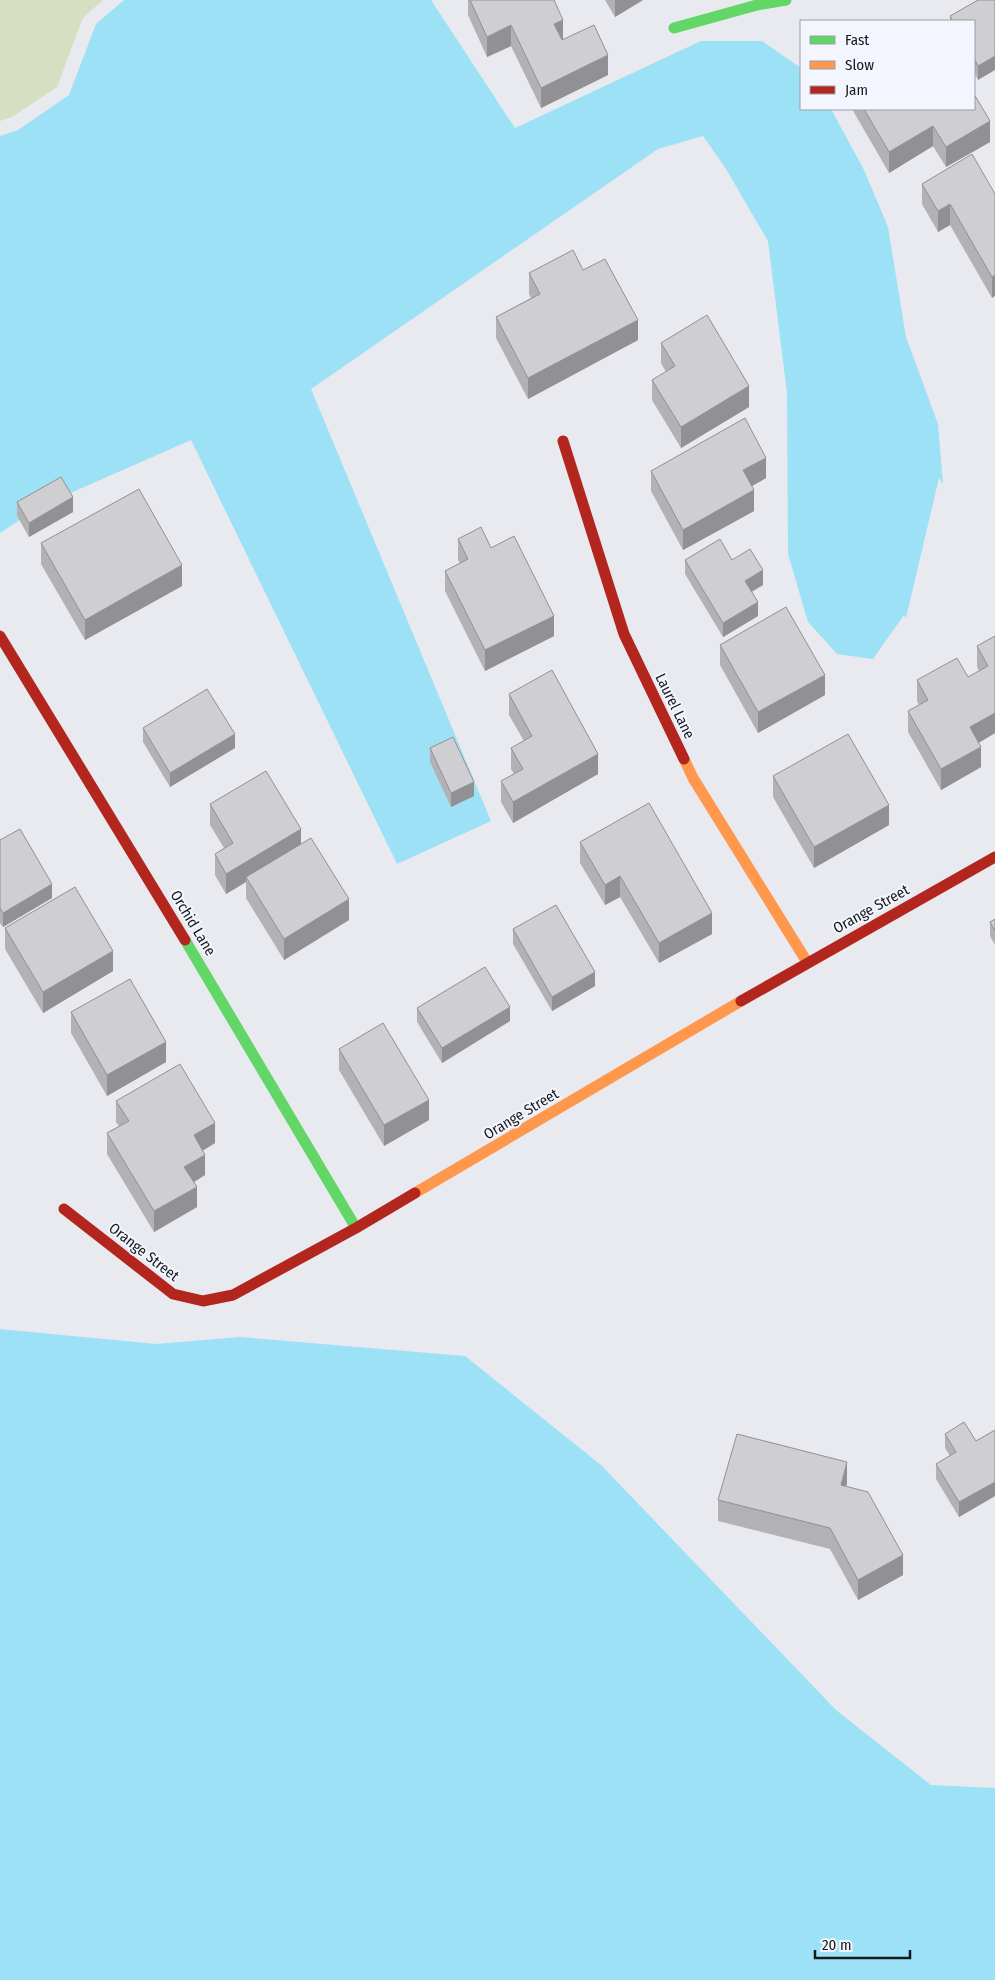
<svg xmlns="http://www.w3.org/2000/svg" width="995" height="1980" font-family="'Fira Sans Condensed',sans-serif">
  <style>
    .green { fill: #d8dec1 }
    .water { fill: #9de1f6 }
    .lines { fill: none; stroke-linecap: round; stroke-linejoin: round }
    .fast { stroke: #63d668; stroke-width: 11 }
    .slow { stroke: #ff974d; stroke-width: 11 }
    .jam { stroke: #b3261e; stroke-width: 11 }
    .wall { fill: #b2b1b4 }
    .shaded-wall { fill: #919092 }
    .building { fill: #cfced1; stroke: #919092 }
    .labels { text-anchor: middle; stroke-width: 4; stroke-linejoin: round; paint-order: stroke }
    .street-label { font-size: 15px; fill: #18191c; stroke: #f3f6fe }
  </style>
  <rect width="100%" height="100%" fill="#e8eaef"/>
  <path class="green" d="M0,0H103L87,14L82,20L57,87L12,117L0,121Z"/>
  <path class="water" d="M124,0H431L515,128L701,41H762L801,68V109H831L864,170L888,227L906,337L938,424L943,484L939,478L906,618L904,615L873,659L837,654L808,622L788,554L787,393L768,241L726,169L703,136L658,149L311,389L491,821L397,864L191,440L41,506L0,533V136L18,130L69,95L96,24Z
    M0,1329L156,1344L240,1337L465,1356L601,1465L836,1710L931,1785L995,1788V1980H0Z"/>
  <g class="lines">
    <path class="fast" d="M674,28L757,5L786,0
      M185,940L356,1228"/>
    <path class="slow" d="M684,759L693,778L807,962
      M415,1193L741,1001"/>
    <path class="jam" d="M563,441L624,634L684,759
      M0,636L185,940
      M741,1001L995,857
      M64,1209L173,1294L203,1301L233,1295L356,1228L415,1193"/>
  </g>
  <path class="wall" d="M468,0H540L563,40L608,75L541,108L511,46L487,57L468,15Z
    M605,0H643L615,17Z
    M995,0L978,80L974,72V21H950V16Z
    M852,109H974L990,142L946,167L933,146L889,173Z
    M922,184L995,194L992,298L950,225L938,232L922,204Z
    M583,270L638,340L528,399L496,338V317L531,298L529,294V273Z
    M661,343L749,407L681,448L652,400V380L666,372L661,363Z
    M651,471L766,478L752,486L754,511L683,550L651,491Z
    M17,502L73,512L29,537L17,516Z
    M458,539L491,548L554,636L485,671L445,591V571L460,563L458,560Z
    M41,543L182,586L85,640L41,564Z
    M685,560H732L763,585L752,592L758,616L723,637L685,574Z
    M995,636V733L978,743L981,767L941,790L908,732V711L919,705L917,701V680L968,677L979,671L977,667V646Z
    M720,645L825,695L758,733L720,665Z
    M509,694L598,774L513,823L501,802V781L514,774L511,769V748L524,741L509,715Z
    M143,728L235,748L170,787L143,742Z
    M430,748L474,796L451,807L430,762Z
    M773,776L889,825L814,868L773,797Z
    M210,804L301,844L349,920L284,960L246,898V882L226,894L215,875V854L224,848L210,825Z
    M0,840L52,898L3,927L0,923Z
    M580,842L712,934L659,963L620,897L605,905L580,863Z
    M995,919V945L990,936V922Z
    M5,928L113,971L43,1013L5,949Z
    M513,929L595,986L552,1011L513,944Z
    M417,1008L510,1021L442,1063L417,1022Z
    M71,1012L166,1062L107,1096L71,1033Z
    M339,1049L429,1120L384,1146L339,1070Z
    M116,1101L215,1143L203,1150L205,1175L194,1182L197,1207L154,1232L107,1154V1133L119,1126L116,1122Z
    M995,1430V1496L959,1517L936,1479V1464L950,1456L945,1448V1434L976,1441Z
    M847,1483L846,1486L903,1575L858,1600L830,1549L718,1521V1500Z"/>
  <path class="shaded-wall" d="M615,0H643L615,17Z
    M563,20V41L554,24Z
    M511,25V46L487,57V37Z
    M608,55V75L541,108V88Z
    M995,56V70L978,80V66Z
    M990,121V142L946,167V147Z
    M933,126V146L889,173V152Z
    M950,204V225L938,232V211Z
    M995,275V296L992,298V277Z
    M638,320V340L528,399V378Z
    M749,386V407L681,448V427Z
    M766,458V478L743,491V470Z
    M754,490V511L683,550V530Z
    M73,497V512L29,537V523Z
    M182,565V586L85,640V620Z
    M763,570V585L745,595V581Z
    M758,602V616L723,637V623Z
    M554,616V636L485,671V650Z
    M825,675V695L758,733V712Z
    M995,713V733L970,748V727Z
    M235,734V748L170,787V773Z
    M981,747V767L941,790V769Z
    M598,754V774L513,823V802Z
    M474,782V796L451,807V793Z
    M889,805V825L814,868V847Z
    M301,829V850L246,877V882L226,894V874Z
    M620,876V897L605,905V885Z
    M52,884V898L3,927V913Z
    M349,899V920L284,960V939Z
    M712,913V934L659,963V943Z
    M113,951V971L43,1013V992Z
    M595,972V986L552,1011V997Z
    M510,1007V1021L442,1063V1048Z
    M166,1042V1062L107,1096V1075Z
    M429,1100V1120L384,1146V1125Z
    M215,1123V1143L194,1156V1135Z
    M205,1155V1175L184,1188V1167Z
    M197,1187V1207L154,1232V1211Z
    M847,1462V1483L841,1505V1485Z
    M995,1482V1496L959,1517V1502Z
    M903,1555V1575L858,1600V1580Z"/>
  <path class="building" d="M470,0H554L563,20L554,24L562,40L594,25L608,55L541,88L511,25L487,37Z
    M978,0H995V56L978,66L974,58V21H953L950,16Z
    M974,94L990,121L946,147L933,126L889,152L864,109H974Z
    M972,154L995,194V275L992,277L950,204L938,211L922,184Z
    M573,250L583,270L605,259L638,320L528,378L496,317L540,294L529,273Z
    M707,315L749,386L681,427L652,380L675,366L661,343Z
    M745,418L766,458L743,470L754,490L683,530L651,471Z
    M61,477L73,497L29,523L17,502Z
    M139,489L182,565L85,620L41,543Z
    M481,527L491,548L514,536L554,616L485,650L445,571L468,559L458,539Z
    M720,539L732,560L750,549L763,570L745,581L758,602L723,623L685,560Z
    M786,607L825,675L758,712L720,645Z
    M995,636V713L970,727L981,747L941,769L908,711L928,700L917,680L957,658L968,677L988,666L977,646Z
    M552,670L598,754L513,802L501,781L523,769L511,748L532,736L509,694Z
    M207,689L235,734L170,773L143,728Z
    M848,734L889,805L814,847L773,776Z
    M453,737L474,782L451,793L430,748Z
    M266,771L301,829L226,874L215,854L233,843L210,804Z
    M649,803L712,913L659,943L620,876L605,885L580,842Z
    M20,829L52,884L3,913L0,908V840Z
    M311,838L349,899L284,939L246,877Z
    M75,887L113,951L43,992L5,928Z
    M556,905L595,972L552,997L513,929Z
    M995,919V931L990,922Z
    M485,967L510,1007L442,1048L417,1008Z
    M130,979L166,1042L107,1075L71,1012Z
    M383,1023L429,1100L384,1125L339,1049Z
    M180,1064L215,1123L194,1135L205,1155L184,1167L197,1187L154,1211L107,1133L129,1121L116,1101Z
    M964,1422L976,1441L995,1430V1482L959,1502L936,1464L956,1452L945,1434Z
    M737,1434L847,1462L841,1485L868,1492L903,1555L858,1580L830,1528L718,1500Z"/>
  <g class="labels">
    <g class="street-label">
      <text transform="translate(675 706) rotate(64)" y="5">Laurel Lane</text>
      <text transform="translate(871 909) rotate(-29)" y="5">Orange Street</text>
      <text transform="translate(193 923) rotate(59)" y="5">Orchid Lane</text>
      <text transform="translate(521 1114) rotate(-31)" y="5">Orange Street</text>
      <text transform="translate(144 1252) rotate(38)" y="5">Orange Street</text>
    </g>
  </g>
  <rect x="800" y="20" width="175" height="90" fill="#f3f6fe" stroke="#9b9ea4"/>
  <rect x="810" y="36" width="25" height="8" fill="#63d668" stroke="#9b9ea4"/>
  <text x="845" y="45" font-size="15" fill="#18191c">Fast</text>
  <rect x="810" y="61" width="25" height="8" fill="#ff974d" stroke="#9b9ea4"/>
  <text x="845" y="70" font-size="15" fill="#18191c">Slow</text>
  <rect x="810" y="86" width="25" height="8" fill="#b3261e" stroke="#9b9ea4"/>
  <text x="845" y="95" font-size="15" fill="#18191c">Jam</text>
  <path d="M815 1950v8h95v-8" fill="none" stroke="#18191c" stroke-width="2.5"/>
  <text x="822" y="1950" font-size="15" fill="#18191c" stroke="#f3f6fe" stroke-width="4" paint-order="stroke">20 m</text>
</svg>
